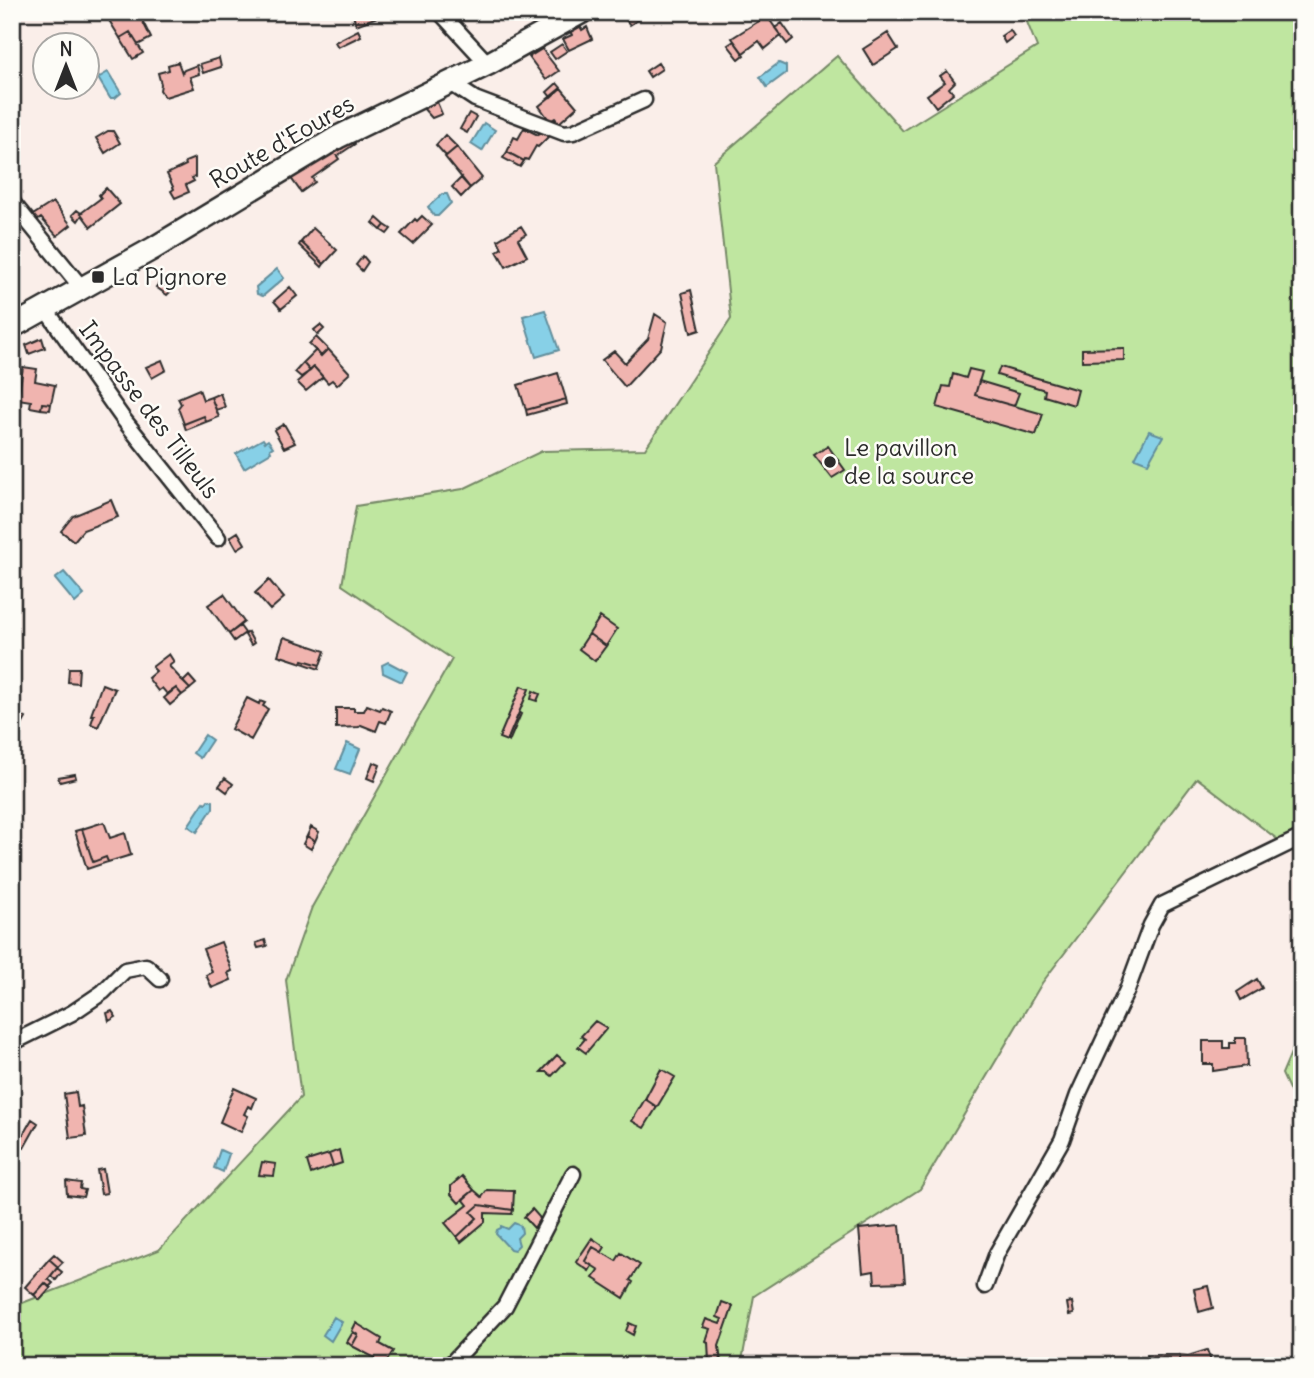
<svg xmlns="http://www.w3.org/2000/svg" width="1314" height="1378" font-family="Delius,sans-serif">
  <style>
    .green { fill: #bfe6a0; stroke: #758866; stroke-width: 2 }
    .water { fill: #87d0e7; stroke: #628e9c; stroke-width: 2 }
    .building { fill: #f0b4af; stroke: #2b2b2b; stroke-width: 2 }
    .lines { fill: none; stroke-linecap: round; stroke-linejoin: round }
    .street-casing { stroke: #2b2b2b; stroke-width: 19 }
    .secondary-casing { stroke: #2b2b2b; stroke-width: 26 }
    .street { stroke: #fdfcf7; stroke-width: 14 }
    .secondary { stroke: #fdfcf7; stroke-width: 21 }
    .poi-dot { fill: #2b2b2b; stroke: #fdfcf7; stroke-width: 2.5 }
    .labels { text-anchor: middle; stroke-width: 5; stroke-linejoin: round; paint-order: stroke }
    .street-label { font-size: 24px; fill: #2b2b2b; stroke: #fdfcf7 }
    .poi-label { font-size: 24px; fill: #2b2b2b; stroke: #fdfcf7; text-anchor: start }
  </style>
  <rect width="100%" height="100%" fill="#faeee9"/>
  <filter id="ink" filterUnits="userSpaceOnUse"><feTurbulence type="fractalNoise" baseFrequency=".0143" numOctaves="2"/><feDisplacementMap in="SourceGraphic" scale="14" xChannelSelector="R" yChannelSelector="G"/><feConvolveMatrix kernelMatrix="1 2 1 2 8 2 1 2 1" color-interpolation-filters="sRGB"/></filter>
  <g filter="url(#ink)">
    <path class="green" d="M1023,12H1302V858L1197,778L1042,983L920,1189L754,1296L741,1366H12V1307L159,1250L301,1097L286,980L312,907L452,659L342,585L356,506L463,489L542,451L645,449L731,319L714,162L837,56L903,131L1037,47Z
      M1302,1027V1117L1282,1074Z"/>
    <path class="water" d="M779,63L786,66V73L767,87L760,77Z
      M108,72L121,93L115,98H110L98,78Z
      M484,123L495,130L482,151L471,144Z
      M442,194H447L451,203L438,216H434L428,207Z
      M277,269L284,278L263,296L257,294L256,287Z
      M545,310L559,350L536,357L523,316Z
      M1149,431L1163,436L1148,463L1135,458Z
      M263,439L265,442L268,440L273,447L270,449L271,452L244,468L236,454Z
      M64,572L84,595L75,603L55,579Z
      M388,662L407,672L402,682L383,673L382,665Z
      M205,735L212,740L200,758L193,753Z
      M347,743L360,749L350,774L336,769Z
      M208,800L213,801V808L197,832L188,826L204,802L206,803Z
      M220,1150L229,1154L223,1172L214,1168Z
      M514,1223L521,1226L522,1233L517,1238L519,1245L514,1250L510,1249L496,1234L497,1230L501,1228V1226L508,1229Z
      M334,1317L342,1322L331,1341L323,1335Z"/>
    <path class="building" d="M115,12H138L151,38L138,45L130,32L120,38L107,17Z
      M236,12H253L237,20L234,14Z
      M352,12H391L356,25Z
      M391,12H410L393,18Z
      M636,14L639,19L630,25L626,20Z
      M767,16L781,36L765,49L759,41L743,53L732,38Z
      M782,23L793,39L787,44L775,28Z
      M580,26L582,30L587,27L592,39L569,50L563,39L572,35L570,31Z
      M358,30L361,36L338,47L335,42Z
      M1010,30L1014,36L1005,43L1001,36Z
      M130,32L143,53L133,59L120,38Z
      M888,33L898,49L873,65L863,49Z
      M734,41L744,55L739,59L728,45Z
      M562,44L567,51L555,59L550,52Z
      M542,49L559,71L546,80L529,57Z
      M219,58L221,67L203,73L200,64Z
      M178,62L182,73L184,70L197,65L199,74L190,77L194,88L165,97L160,90L161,84L158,73L169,70L168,65Z
      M658,63L662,69L650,77L646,71Z
      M947,71L955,82L949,88L953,93L936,107L927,95L945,82L940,76Z
      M557,83L561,88L551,97L547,92Z
      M561,88L577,107L559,123L555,118L550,121L539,106Z
      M436,100L442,114L432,118L422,107Z
      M469,113L476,117L467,133L460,129Z
      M524,128L538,135L541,131L550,135L538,147L536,146L528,160L525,159L524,161L507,152L514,137L518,139Z
      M108,131H113L120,143L105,153L96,138Z
      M445,135L457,147L446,156L436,145Z
      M352,138L355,144L337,156L339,159L312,178L315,182L301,192L288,174Z
      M457,147L482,178L470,188L445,157Z
      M507,152L524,161L520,167L503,158Z
      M195,158V177L192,178L194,181L186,185L189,192L175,198L171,191L174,189L167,174L186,165L185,162Z
      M461,178L470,188L461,197L452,187Z
      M106,188L120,204L91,227L82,215L78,221L72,215L77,210L81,213L101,198L99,195Z
      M53,202L71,225L57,236L41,218L35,222L30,217Z
      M422,216L432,225L413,244L401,234L415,219L417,221Z
      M377,218L385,225L381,230L373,223Z
      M385,225L391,229L387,234L381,230Z
      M521,226L526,234L518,239L527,256L506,267L497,251L502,248L498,240Z
      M313,228L337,250L324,264L301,242Z
      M301,242L324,264L322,267L299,245Z
      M363,256L368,262L362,271L356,265Z
      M161,281L172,290L167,295L156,287Z
      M290,287L297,296L281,309L274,301Z
      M691,290L700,330L691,333L682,293Z
      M655,314L667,322L661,348L625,387L602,360L614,351L625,363L648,339Z
      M320,325L324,329L318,335L314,330Z
      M316,337L328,349L321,356L309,344Z
      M42,338L45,348L29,354L26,345Z
      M1124,348V360L1082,361V349Z
      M328,349L350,373L337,385L332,380L328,383L314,367L310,371L303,363L316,350L321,356Z
      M162,360L166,370L152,378L146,367Z
      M303,363L310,371L301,377L295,372Z
      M23,367L37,369L35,381L55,385L51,404L42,403L41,409L30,407L31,401L18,399Z
      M314,367L323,377L306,391L297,382Z
      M1000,367L1078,390L1074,405L1044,396L1045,390L997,375Z
      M969,369L982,372L975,395L1043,414L1036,435L937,407L943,386L950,387L953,374L966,378Z
      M558,373L566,399L526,410L518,385Z
      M979,381L1019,393L1014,406L975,395Z
      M199,389L203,400L211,397L219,417L206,422L204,416L184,424L178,408L181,404L178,398Z
      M220,393L225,407L216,410L211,397Z
      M566,399L567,404L527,415L526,410Z
      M42,403L51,404L50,410L41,409Z
      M204,416L206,422L186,430L184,424Z
      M284,424L295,443L284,448L274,430Z
      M828,446L845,470L832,478L814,455Z
      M111,500L118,517L83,530L74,541L61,531L73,516Z
      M238,532L245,544L237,549L230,537Z
      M269,580L284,598L270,610L255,593Z
      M224,594L244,622L229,634L208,605Z
      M600,617L617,629L606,646L589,634Z
      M240,626L245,633L234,641L229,634Z
      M248,632L254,643L251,645L245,635Z
      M589,634L606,646L595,661L579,649Z
      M284,637L325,651L320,665L303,660L302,663L278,655Z
      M169,654L174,662L169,666L190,689L182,695L176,688L167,694L162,688L158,691L148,678L156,671L152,667Z
      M303,660L320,665L319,669L302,663Z
      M69,668H79L78,683L68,682Z
      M189,676L196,684L190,689L183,682Z
      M102,684L115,689L98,727L91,724L94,715H91Z
      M521,686L529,689L507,741L499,738Z
      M176,688L182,695L170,705L164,698Z
      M533,691L540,694L537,701L531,699Z
      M247,698L259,704L260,701L265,703L263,706L268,709L251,740L231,729Z
      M367,705L380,710L382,707L391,711L386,723L380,721L376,731L361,725L359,727L336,728V708H354V711H364Z
      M14,711L26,718L12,743V713Z
      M519,713L521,714L509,742L507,741Z
      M373,762L380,765L374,781L367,778Z
      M75,774L76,778L60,782L58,777Z
      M225,778L233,784L227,792L219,786Z
      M104,822L110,838L125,833L131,855L108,862L106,857L93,862L82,829Z
      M311,827L319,832L315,841L307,836Z
      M82,829L93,862L106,857L108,862L87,869L75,831Z
      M307,836L315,841L311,849L303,844Z
      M265,940L267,946L258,948L256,943Z
      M221,942L232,971L228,973L231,980L212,988L206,975L212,972L203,949Z
      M1257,979L1262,988L1241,1000L1237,992Z
      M112,1011L116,1017L109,1021L107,1013Z
      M595,1021L607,1028L586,1053L578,1047L585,1039L581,1036Z
      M1235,1038H1246L1247,1066L1213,1071V1064H1203V1041H1223V1048H1230V1043H1235Z
      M557,1055L565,1062L552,1076L547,1072H541Z
      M661,1069L675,1077L657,1107L645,1099Z
      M234,1088L256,1098L252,1108L248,1106L244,1114L248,1116L241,1132L220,1122Z
      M76,1092L78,1107L82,1106L86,1136L70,1138L64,1094Z
      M645,1099L657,1107L644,1128L632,1121Z
      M32,1119L38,1123L24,1148L17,1145Z
      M339,1150L342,1163L333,1166L329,1154Z
      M329,1154L333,1166L311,1174L307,1161Z
      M262,1162L276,1164L274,1176L259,1175Z
      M103,1169L107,1193L101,1194L97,1170Z
      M462,1176L474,1190L459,1203L451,1194V1186Z
      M66,1181L81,1183L80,1189L85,1190L83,1197L67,1195Z
      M474,1190L482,1197L487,1190L514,1191L513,1210L479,1205L471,1212L477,1218L457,1237L445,1223L468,1205L463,1199Z
      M479,1205L513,1210L512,1214L485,1213V1222L461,1242L457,1237L477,1218L471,1212Z
      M532,1209L540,1218L534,1228L524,1217Z
      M900,1225L905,1282L875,1283L874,1271L863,1273L859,1229Z
      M592,1238L605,1247L602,1252L593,1247L585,1261L592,1266L589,1271L576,1262Z
      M593,1247L616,1261L621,1253L640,1265L630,1280L633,1282L624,1298L593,1278L599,1270L585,1261Z
      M54,1254L63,1262L58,1267L49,1259Z
      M49,1259L58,1267L48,1279L53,1283L49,1287L45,1283L34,1295L25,1287Z
      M57,1268L62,1272L56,1280L51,1276Z
      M45,1283L51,1288L40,1300L34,1295Z
      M1208,1286L1213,1308L1199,1312L1194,1289Z
      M722,1302L733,1306L719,1346L721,1363L709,1361L708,1342L706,1341L710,1329L703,1327L706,1319L720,1324L722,1319L717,1317Z
      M1072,1302L1074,1314L1069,1315L1067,1303Z
      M356,1323L382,1339L380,1344L393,1351L384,1366L372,1364L375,1358L352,1346L358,1335L352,1331Z
      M629,1323L636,1326L633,1335L626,1331Z
      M353,1332L358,1335L352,1346L347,1342Z
      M1207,1350L1211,1361L1204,1364L1205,1366H1180V1355L1188,1356Z
      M1147,1355H1180V1366H1133L1143,1365L1144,1361L1147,1362Z"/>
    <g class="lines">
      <g class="street-casing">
        <path id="street" d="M440,12L488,64
          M449,82L475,99L564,133L573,132L644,100
          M12,202L81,287
          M44,307L124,420L218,538
          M12,1043L72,1013L103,992L125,970L146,966L160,979
          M985,1286L997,1253L1062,1140L1078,1095L1127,990L1151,925L1162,905L1302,837
          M449,1366L505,1306L573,1174"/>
      </g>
      <g class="secondary-casing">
        <path id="secondary" d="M12,327L154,248L338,137L488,64L582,12"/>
      </g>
      <use href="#street" class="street"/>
      <use href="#secondary" class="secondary"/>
    </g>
  </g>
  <g class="poi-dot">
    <rect x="91" y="270" width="14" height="14" rx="3.5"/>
    <circle cx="830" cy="462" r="7"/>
  </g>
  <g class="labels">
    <g class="street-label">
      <text transform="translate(282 142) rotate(-30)" y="8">Route d'Eoures</text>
      <text transform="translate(149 410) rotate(53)" y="8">Impasse des Tilleuls</text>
    </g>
    <g class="poi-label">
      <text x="112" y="285">La Pignore</text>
      <text x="844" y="456">Le pavillon<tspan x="844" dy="28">de la source</tspan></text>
    </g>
  </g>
  <rect width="1314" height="1378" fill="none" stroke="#fdfcf7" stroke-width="42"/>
  <rect x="21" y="21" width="1272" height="1336" fill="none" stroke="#2b2b2b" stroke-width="2.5" filter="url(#ink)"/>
  <g transform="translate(66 66)"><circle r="33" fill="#fdfcf7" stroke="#a9a8a5" stroke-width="2"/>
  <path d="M0-5L12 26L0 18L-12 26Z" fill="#2b2b2b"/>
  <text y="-10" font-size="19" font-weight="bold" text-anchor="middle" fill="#2b2b2b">N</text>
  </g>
</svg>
